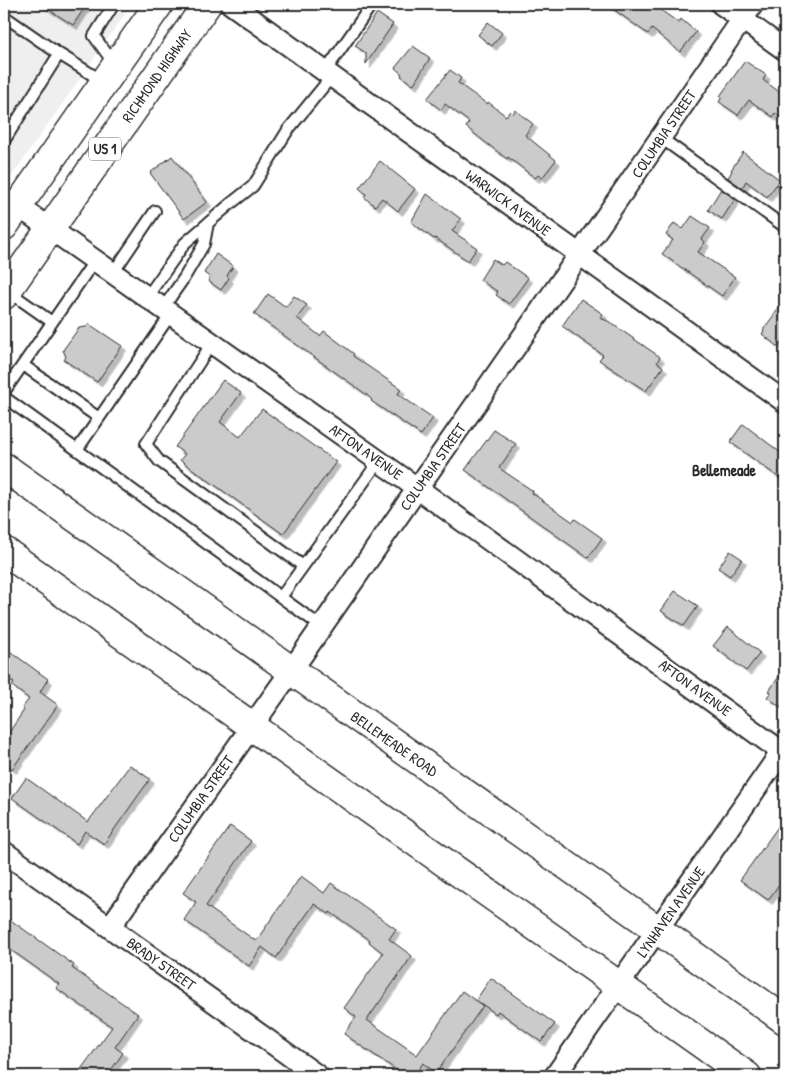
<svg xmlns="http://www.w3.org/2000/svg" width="789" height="1080" font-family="'Patrick Hand',sans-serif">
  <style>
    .built { fill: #efefef }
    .building { fill: #cbcbcb; stroke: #2b2b2b; filter: url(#shadow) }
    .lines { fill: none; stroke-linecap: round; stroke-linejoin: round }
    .service-casing { stroke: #2b2b2b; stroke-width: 14 }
    .minor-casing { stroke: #2b2b2b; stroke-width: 24 }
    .secondary-casing { stroke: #2b2b2b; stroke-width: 31 }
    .primary-casing { stroke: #2b2b2b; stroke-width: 31 }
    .service { stroke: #fff; stroke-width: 10 }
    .minor { stroke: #fff; stroke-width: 20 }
    .secondary { stroke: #fff; stroke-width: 28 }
    .primary { stroke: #fff; stroke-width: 28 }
    .labels { text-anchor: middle; stroke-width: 5; stroke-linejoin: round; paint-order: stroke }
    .shield { fill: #fff; stroke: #6b6b6b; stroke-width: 1 }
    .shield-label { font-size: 14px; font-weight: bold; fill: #2b2b2b }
    .street-label { font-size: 15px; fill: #2b2b2b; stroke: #fff }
    .neighbourhood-label { font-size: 16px; font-weight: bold; fill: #2b2b2b; stroke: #fff }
  </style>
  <defs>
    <filter id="shadow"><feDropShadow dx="4.5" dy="4.5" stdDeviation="0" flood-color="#0004"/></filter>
  </defs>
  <rect width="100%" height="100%" fill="#fff"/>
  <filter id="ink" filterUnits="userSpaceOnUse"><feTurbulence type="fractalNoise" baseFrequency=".02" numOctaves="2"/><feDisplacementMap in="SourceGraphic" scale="10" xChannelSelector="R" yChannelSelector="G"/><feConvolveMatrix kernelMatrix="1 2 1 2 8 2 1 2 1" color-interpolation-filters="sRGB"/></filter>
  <g filter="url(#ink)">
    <path class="built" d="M4,4H132L4,187Z"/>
    <path class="building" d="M40,4H87L73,25Z
      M606,4H652L679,23L681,19L696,32L680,52L652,29L648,34Z
      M377,13L393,24L366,64V53L355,46Z
      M488,22L502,33L492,46L478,35Z
      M413,46L430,58L413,85L401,76L402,74L395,68Z
      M745,61L766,75L763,80L785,96V121L775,113L773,117L749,100L738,115L719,102L722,97L720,96Z
      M450,70L461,78L458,83L487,104L488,102L506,116L510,111L513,114L515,110L533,124L525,135L556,160L542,178L538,175L535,178L508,157L507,159L481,139L466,127L469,122L445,104L441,110L427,99Z
      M743,152L780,180L767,197L746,181L742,188L728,178L732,171L731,170Z
      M172,156L207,202L184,219L150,173Z
      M380,161L415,189L398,211L382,198L375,206L364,197L366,194L359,188Z
      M721,189L735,199L722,219L708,210Z
      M427,194L461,219L452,231L477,248L468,261L435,238L434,239L411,222Z
      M692,216L710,228L702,239L705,242L698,252L735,277L722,296L662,254L673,240L666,235L674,223L683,229Z
      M216,254L233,266L227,276L229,278L221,290L208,281L210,277L204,273Z
      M493,259L502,265L505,262L528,278L509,304L496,295L498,292L480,280Z
      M268,294L286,307L294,296L307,305L297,318L320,336L324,331L354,354L353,356L401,389L398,394L433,418L421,435L371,401L372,400L367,395L254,314Z
      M581,299L603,314L600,318L608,321L660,357L657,362L663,367L646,391L599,360L603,355L562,326Z
      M785,300V338L778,347L762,334L764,331L763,330Z
      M89,324L122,346L97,382L64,360L66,357L63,350L79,328L86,327Z
      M223,380L241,393L220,422L240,437L262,409L336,462L283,534L180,460L185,454L175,447Z
      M743,424L785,456V482L730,442Z
      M494,430L516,444L499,468L533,491L532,493L573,522L575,519L602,538L588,558L465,470Z
      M730,551L742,559L730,576L718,568Z
      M675,591L698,606L684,626L661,611Z
      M728,627L760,653L746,671L713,646Z
      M4,647L48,679L40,692L58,705L12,769L4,763V740L24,710L22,708L29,699L12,686L14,683L4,676Z
      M785,668V710L767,697L771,692L769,691Z
      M130,765L150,779L104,844L85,831L77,844L12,798L26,778L88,822Z
      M785,817V876L768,900L740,880Z
      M230,826L251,841L206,906L256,941L301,876L324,893L331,883L396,929L389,939L412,956L367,1020L417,1055L462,991L483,1006L436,1073L423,1063L414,1076H405L344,1034L356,1017L344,1008L383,953L369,942L370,940L330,912L329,914L314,904L276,958L262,947L249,966L184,920L196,902L183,893Z
      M9,919L74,965L72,968L138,1014L115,1047L123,1053L107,1076H76L112,1027L56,988L59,984L4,945V927Z
      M491,978L555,1024L541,1042L498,1011L496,1014L476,1000Z"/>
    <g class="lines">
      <g class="service-casing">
        <path id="service" d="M114,4L94,36L115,65
          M4,16L59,54
          M325,72L372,4
          M661,138L785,227
          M4,141L59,54L104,82
          M113,273L155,211
          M8,291L52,322
          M147,297L185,243L229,205L253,186L288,130L332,76
          M163,308L184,278L204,244L208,223
          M212,343L146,444L159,461L303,566
          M23,365L99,418
          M4,392L95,260
          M4,397L322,627
          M77,450L171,314
          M281,597L379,461"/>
      </g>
      <g class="minor-casing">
        <path id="minor" d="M231,4L785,402
          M721,4L785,50
          M18,206L417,488L785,754
          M4,852L318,1076
          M110,927L291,671L753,4
          M555,1076L785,747"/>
      </g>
      <g class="secondary-casing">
        <path id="secondary" d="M4,467L785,1020
          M4,551L747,1076"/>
      </g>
      <g class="primary-casing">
        <path id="primary" d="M4,226L159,4
          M4,295L207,4"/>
      </g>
      <use href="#service" class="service"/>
      <use href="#minor" class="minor"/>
      <use href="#secondary" class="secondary"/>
      <use href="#primary" class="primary"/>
    </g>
  </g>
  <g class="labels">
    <rect class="shield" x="89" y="137.5" width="32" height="23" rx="4"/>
    <g class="shield-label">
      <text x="105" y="154">US 1</text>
    </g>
    <g class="street-label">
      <text transform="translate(157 76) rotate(-55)" y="5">RICHMOND HIGHWAY</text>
      <text transform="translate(664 134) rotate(-56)" y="5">COLUMBIA STREET</text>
      <text transform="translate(508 203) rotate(36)" y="5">WARWICK AVENUE</text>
      <text transform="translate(366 452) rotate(35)" y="5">AFTON AVENUE</text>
      <text transform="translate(433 467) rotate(-55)" y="5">COLUMBIA STREET</text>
      <text transform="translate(695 688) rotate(36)" y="5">AFTON AVENUE</text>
      <text transform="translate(394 744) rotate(35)" y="5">BELLEMEADE ROAD</text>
      <text transform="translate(201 799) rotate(-55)" y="5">COLUMBIA STREET</text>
      <text transform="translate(671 912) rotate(-55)" y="5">LYNHAVEN AVENUE</text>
      <text transform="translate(161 964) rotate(35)" y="5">BRADY STREET</text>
    </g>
    <g class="neighbourhood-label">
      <text x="724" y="476">Bellemeade</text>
    </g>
  </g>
  <rect width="789" height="1080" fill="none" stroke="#fff" stroke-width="20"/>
  <rect x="10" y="10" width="769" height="1060" fill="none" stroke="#2b2b2b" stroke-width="2" filter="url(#ink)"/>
</svg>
